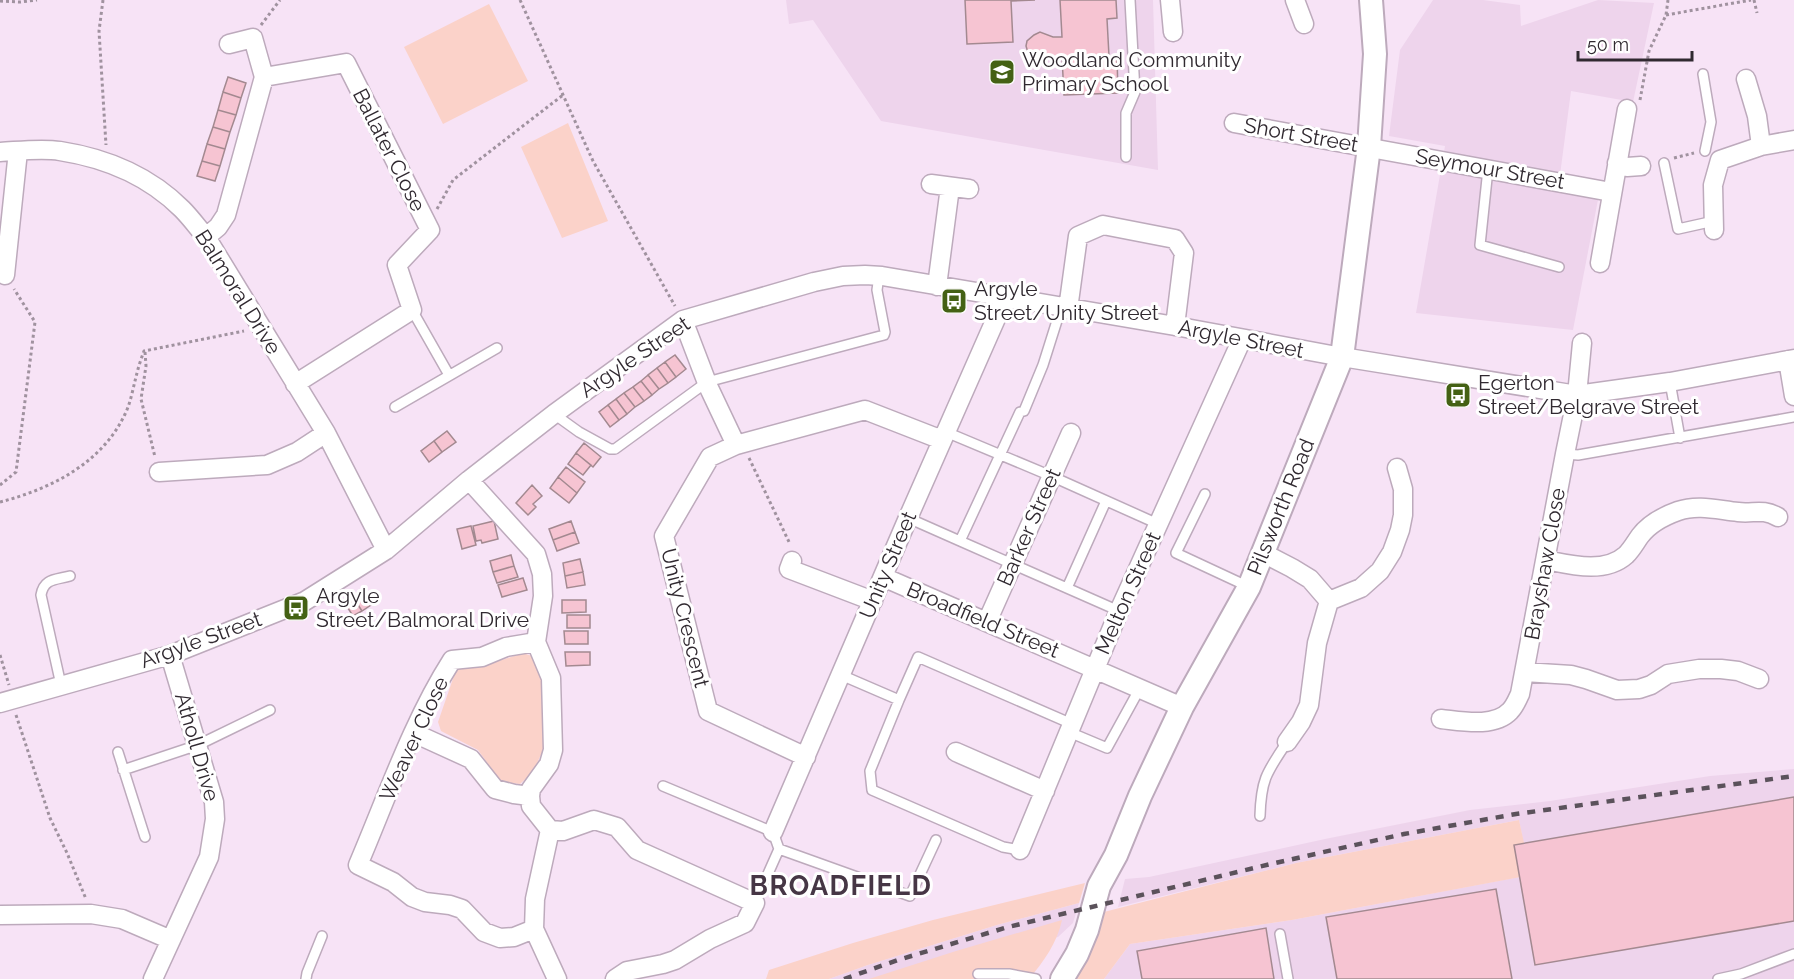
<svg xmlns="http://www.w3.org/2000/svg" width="1794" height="979" font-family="Raleway,sans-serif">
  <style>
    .built { fill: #eed4ec }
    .green { fill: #fbd2c9 }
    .building { fill: #f6c4d2; stroke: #a38990; stroke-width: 1.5 }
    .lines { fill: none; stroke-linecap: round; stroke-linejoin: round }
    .service-casing { stroke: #bdaabc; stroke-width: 12 }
    .minor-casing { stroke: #bdaabc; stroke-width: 21 }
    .tertiary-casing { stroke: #bdaabc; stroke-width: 26 }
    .path { stroke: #a0929f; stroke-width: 3; stroke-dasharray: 3 3; stroke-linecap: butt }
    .service { stroke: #fff; stroke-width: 9 }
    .minor { stroke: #fff; stroke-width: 18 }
    .tertiary { stroke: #fff; stroke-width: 22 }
    .rail { stroke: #5b525b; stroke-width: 4.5; stroke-dasharray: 8 8; stroke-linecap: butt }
    .labels { text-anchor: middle; stroke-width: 6; stroke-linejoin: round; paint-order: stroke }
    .poi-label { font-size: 21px; fill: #302930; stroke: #fff; text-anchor: start }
    .street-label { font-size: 21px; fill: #302930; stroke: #fff }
    .district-label { font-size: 27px; font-weight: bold; letter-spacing: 1.5px; fill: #463645; stroke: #fff }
  </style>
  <rect width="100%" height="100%" fill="#f7e3f6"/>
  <path class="built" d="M786,0H1153L1158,170L881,121L813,20L789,24Z
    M1433,0H1483L1520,5L1521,26L1598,0L1654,3L1633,102L1571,91L1560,175L1601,184L1573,330L1416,313L1445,146L1389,136L1400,50Z
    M1794,769V979H1104L1130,944L1292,920L1530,875L1519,820L1296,863L1118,907L1125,879L1149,877L1325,839L1470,810L1550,801L1710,776Z
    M1079,903L1073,923L1058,937L878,979H829L868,965L997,925Z"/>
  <path class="green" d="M489,4L528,81L443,124L404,47Z
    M568,123L608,221L562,238L521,147Z
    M523,653L535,657L545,677L544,748L533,772L520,784L501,782L478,750L441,731L438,722L456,670L466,666L481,667Z
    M1519,820L1531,875L1292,920L1130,944L1104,979H1076L1089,952L1100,913L1296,863Z
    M1085,883L1079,903L997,925L868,965L829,979H766L769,970L853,943L933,920Z
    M1062,920C1057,943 1044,961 1029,979H869L956,951Z"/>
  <path class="building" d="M965,0H1035L1011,1L1013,42L967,44Z
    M1060,0H1116L1117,18L1107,19L1109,56H1117L1118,93L1064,95L1062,57H1053L1041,62L1033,60L1029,56L1026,46L1027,41L1034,35L1040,32L1053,37H1062Z
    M228,77L246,83L241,98L223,92Z
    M223,92L241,98L236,115L218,110Z
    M218,110L236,115L230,132L213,127Z
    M213,127L230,132L225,149L207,144Z
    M207,144L225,149L220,166L202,161Z
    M202,161L220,166L215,181L197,176Z
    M675,355L686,369L676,377L665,362Z
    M665,362L676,377L668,383L657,368Z
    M657,368L668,383L659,389L648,375Z
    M648,375L659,389L652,395L641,381Z
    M641,381L652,395L644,401L633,387Z
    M633,387L644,401L635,407L624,393Z
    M624,393L635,407L627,414L616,399Z
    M616,399L627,414L619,420L608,405Z
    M608,405L619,420L610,427L599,412Z
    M447,431L456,442L442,452L434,441Z
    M434,441L442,452L429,462L421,451Z
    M584,443L601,457L593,467L576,453Z
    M576,453L591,465L583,475L568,464Z
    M566,467L585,482L577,493L558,477Z
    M558,477L577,493L569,503L550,488Z
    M532,485L542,496L533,504L536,507L528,515L516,503Z
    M494,521L498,539L482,543L481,540L476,541L473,526Z
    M571,521L575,532L553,540L549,529Z
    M471,526L476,545L462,549L457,529Z
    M575,532L579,543L557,551L553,540Z
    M511,555L514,566L493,572L490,561Z
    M580,559L583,572L565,576L563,563Z
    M514,566L518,577L497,583L493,572Z
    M583,572L585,585L567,588L565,576Z
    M523,578L527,590L502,597L498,585Z
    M362,591L371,605L362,611L353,597Z
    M353,597L362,611L353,616L344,602Z
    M562,600H586V612L562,613Z
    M567,615H590V628H567Z
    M564,631H588V644H565Z
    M565,652H590V665L566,666Z
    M1794,797V921L1535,965L1514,845Z
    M1496,889L1512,979H1337L1326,917Z
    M1266,928L1274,979H1142L1137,951Z"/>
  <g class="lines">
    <g class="service-casing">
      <path id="service" d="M1703,74L1711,122L1705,151
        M1126,157V113L1135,92L1130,0
        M1664,163L1678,229L1714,221
        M1488,169L1480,245L1559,267
        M412,310L449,375
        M1670,382L1680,438
        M395,407L497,348
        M554,414L579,432L610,449H615L707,382L884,335L885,332L877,290L879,276
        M946,432L1051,476L1158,524
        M1565,454L1578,455L1794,417
        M1205,494L1176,553L1249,587
        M908,518L960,541L1020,412L1024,411L1043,365L1061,308
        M960,541L1119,611
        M1067,588L1106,501
        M841,675L899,700L918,657L1072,724
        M61,685L41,595C44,578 56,580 70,576
        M899,700L870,771L872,790L1003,847L1020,850
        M1069,732L1107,748L1140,688
        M118,752L145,837
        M123,770L198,745L270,710
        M663,786L773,832L779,849L755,903
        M1260,816C1261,779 1267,772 1287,742
        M779,849L910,896L936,840
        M1280,934L1288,979
        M978,974H1009L1036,979
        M306,979L307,973L322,936
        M1718,979L1741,974L1794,954"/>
    </g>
    <g class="minor-casing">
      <path id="minor" d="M1170,0L1173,32
        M1295,0L1304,24
        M264,77L346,63L430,230L397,265L412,310L295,384
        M1746,79L1757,116L1761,146
        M1234,123L1611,192
        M0,152C19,151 41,148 60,151C105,158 149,176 182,209C191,218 198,228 206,237L326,433L386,550
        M1617,163L1627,167L1641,166
        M931,184L969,189
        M1714,230L1713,185L1720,160L1761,146L1794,140
        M206,237L218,227L226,215L264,77L253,38L229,44
        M1600,263L1627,109
        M5,275L18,151
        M937,286L950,187
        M1068,309L1078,236L1103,225L1175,239L1184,253L1175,326
        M683,320L709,388L736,445
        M1788,360L1794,396
        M159,472L267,465L297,452L326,433
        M469,480L536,554L542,574L543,596L536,642L551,678L553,750L549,764L531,789L530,796L531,806L550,830L563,831L594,820L617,827L637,850L755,903L745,923L710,939L675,960L663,964L627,971L615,979
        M1263,553L1292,568L1310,579L1329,601
        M1546,560C1571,565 1605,574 1626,555C1632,549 1635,543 1640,536C1649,524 1664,516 1678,511C1698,504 1718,510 1738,512C1754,514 1762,508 1778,517
        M792,561L789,569L873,601
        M883,577L1182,707
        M1329,601L1361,588L1380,571L1392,552L1400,530L1403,515V489L1397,468
        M987,622L1071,433
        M1524,672L1571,675L1586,679L1617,690L1639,689L1651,685L1668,674L1699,669H1721L1738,671L1759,679
        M0,703L170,655L305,601L386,550L469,480L554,414L683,320L814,282L843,276L865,275L882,276L1175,326L1342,357L1577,395L1670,382L1794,359
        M1441,719C1461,721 1494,728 1510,711C1515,706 1517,700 1520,694L1565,454L1577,395L1582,343
        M414,733L471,759L495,789L514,794L530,796
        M1287,742L1301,722L1309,705L1317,643L1329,601
        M956,752L1045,791
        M806,757L708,711L664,536L710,457L736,445L865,410L942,440
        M550,830L535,899L534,929L557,979
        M773,832L908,518L1005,298
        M1020,850L1119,611L1242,339
        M0,915L91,914L122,919L171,940
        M534,929L514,937L500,938L484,932L462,909L450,905L425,902L412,897L393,882L358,865C387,797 413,721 452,660L482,657L506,647L536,642
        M153,979L209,857L215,819L214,802L170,655"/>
    </g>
    <g class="tertiary-casing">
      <path id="tertiary" d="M1062,979L1077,954L1087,930L1099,886L1116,855L1140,796L1182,707L1249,587L1342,357L1369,147L1375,54L1371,0"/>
    </g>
    <path class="path" d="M103,0L99,31L106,145
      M520,0L593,161L675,306
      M1754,0L1757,13
      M0,1L20,2L37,0
      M1666,15L1751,0
      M261,25L280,0
      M1640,100L1649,51L1666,15L1668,0
      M1674,158L1694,153
      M437,209L453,180L563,95
      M145,352L146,366L141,399L155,457
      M749,458L790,544
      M0,485L16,472L35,322L14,289
      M0,502C51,489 103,463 126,412C131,401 133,388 136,377C138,368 141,359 144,351L244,331
      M0,655L9,685
      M16,715L50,818L67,853L86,899"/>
    <use href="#service" class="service"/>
    <use href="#minor" class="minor"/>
    <use href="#tertiary" class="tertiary"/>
    <path class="rail" d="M844,979L898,960L1008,927L1275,863L1404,834L1516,814L1794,776"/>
  </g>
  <defs>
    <g id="school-square" transform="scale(1.35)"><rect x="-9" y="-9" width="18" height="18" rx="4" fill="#446114" stroke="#fff"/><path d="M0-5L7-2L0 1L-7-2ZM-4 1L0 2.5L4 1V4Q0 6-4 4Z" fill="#fff"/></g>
    <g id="bus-square" transform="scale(1.35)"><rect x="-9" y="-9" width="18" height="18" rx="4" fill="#446114" stroke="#fff"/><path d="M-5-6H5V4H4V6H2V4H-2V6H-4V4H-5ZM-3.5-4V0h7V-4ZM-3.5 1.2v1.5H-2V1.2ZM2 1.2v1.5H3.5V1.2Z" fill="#fff"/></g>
  </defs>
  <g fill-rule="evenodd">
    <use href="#school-square" x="1002" y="72"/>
    <use href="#bus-square" x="954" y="301"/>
    <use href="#bus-square" x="1458" y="395"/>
    <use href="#bus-square" x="296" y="608"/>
  </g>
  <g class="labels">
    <g class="poi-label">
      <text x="1022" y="67">Woodland Community<tspan x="1022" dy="24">Primary School</tspan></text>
      <text x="974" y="296">Argyle<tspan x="974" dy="24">Street/Unity Street</tspan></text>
      <text x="1478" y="390">Egerton<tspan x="1478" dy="24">Street/Belgrave Street</tspan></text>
      <text x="316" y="603">Argyle<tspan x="316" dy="24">Street/Balmoral Drive</tspan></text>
    </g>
    <g class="street-label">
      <text transform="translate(1301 135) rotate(10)" y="7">Short Street</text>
      <text transform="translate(389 150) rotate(63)" y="7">Ballater Close</text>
      <text transform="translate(1490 169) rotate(10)" y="7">Seymour Street</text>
      <text transform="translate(238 292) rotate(58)" y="7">Balmoral Drive</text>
      <text transform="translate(1241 339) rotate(11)" y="7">Argyle Street</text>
      <text transform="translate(635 357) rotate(-34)" y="7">Argyle Street</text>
      <text transform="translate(1281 507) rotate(-68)" y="7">Pilsworth Road</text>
      <text transform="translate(1029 527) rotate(-66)" y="7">Barker Street</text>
      <text transform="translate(1545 564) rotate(-80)" y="7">Brayshaw Close</text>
      <text transform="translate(888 565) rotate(-67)" y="7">Unity Street</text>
      <text transform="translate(1128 593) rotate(-66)" y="7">Melton Street</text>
      <text transform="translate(685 618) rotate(76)" y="7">Unity Crescent</text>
      <text transform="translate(983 620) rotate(23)" y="7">Broadfield Street</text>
      <text transform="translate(201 640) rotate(-20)" y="7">Argyle Street</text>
      <text transform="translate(414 739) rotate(-65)" y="7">Weaver Close</text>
      <text transform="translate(197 747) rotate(74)" y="7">Atholl Drive</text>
    </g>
    <g class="district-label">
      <text x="841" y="895">BROADFIELD</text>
    </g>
  </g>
  <path d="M1578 51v9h114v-9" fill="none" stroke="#302930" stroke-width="3"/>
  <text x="1587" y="51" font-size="18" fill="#302930" stroke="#ffffff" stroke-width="4.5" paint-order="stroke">50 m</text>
</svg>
